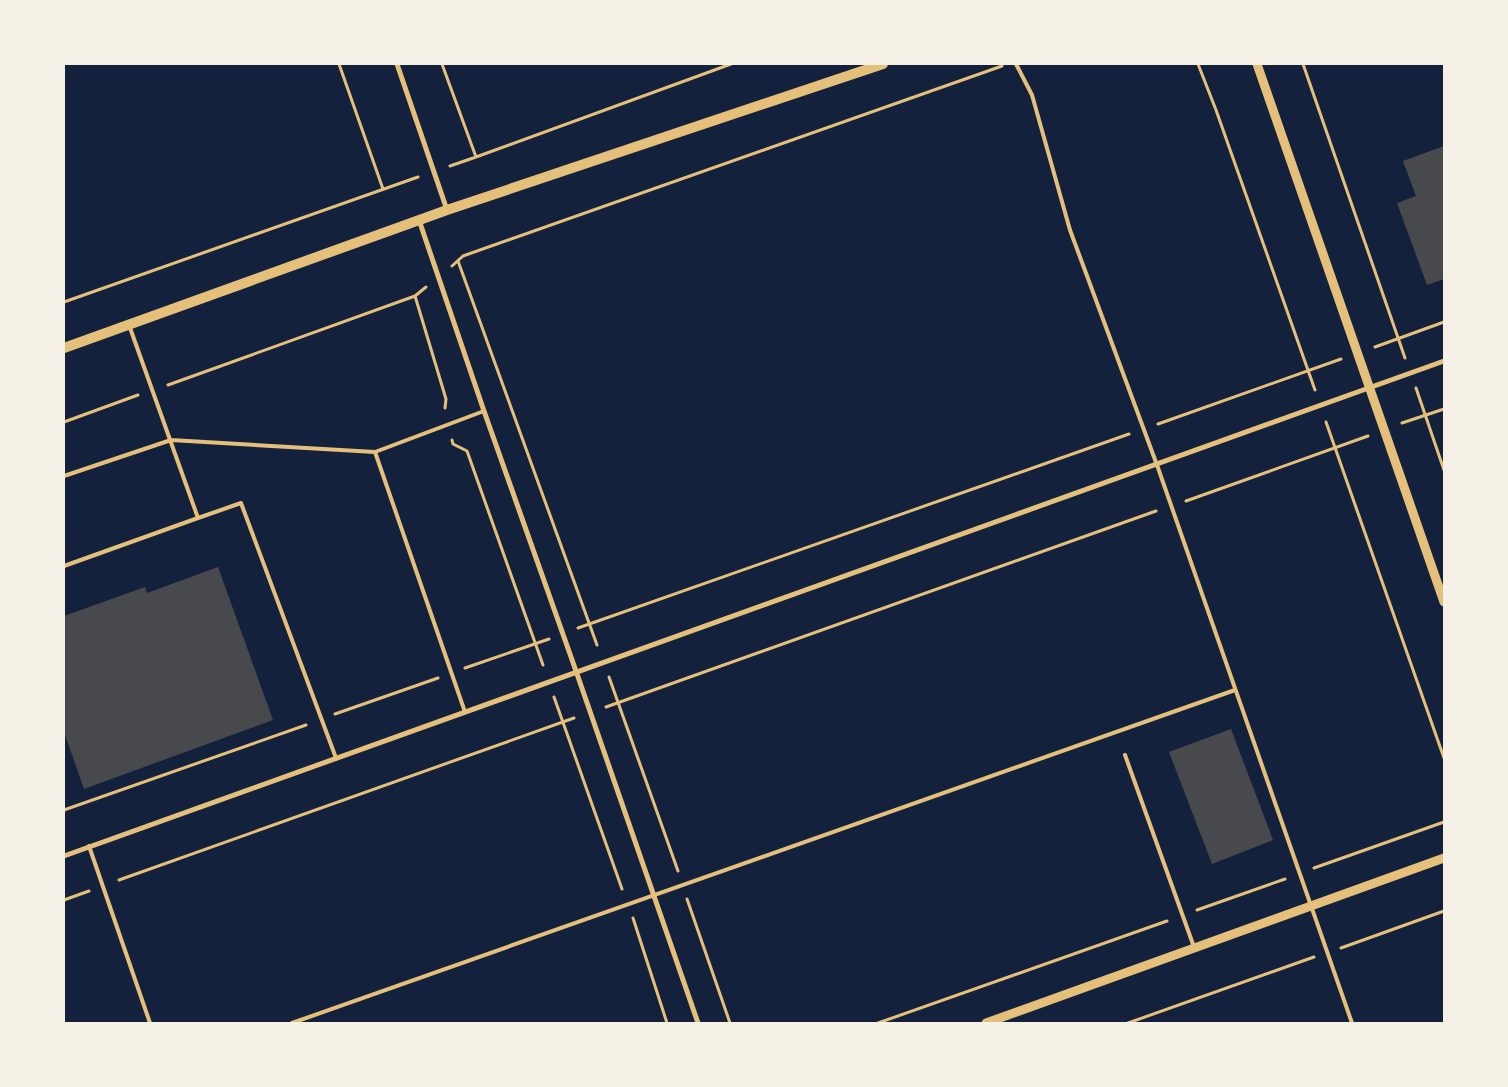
<svg xmlns="http://www.w3.org/2000/svg" width="1508" height="1087" font-family="'Archivo Narrow',sans-serif">
  <style>
    .building { fill: #48494c }
    .lines { fill: none; stroke-linecap: round; stroke-linejoin: round }
    .path { stroke: #e5c07b; stroke-width: 3 }
    .service { stroke: #e5c07b; stroke-width: 4 }
    .minor { stroke: #e5c07b; stroke-width: 5 }
    .tertiary { stroke: #e5c07b; stroke-width: 9 }
    .secondary { stroke: #e5c07b; stroke-width: 10 }
  </style>
  <rect width="100%" height="100%" fill="#14213d"/>
  <path class="building" d="M1444,146V279L1427,285L1397,203L1416,196L1403,161Z
    M218,567L273,720L84,789L64,732V616L145,587L147,593Z
    M1231,729L1273,840L1212,864L1169,752Z"/>
  <g class="lines">
    <path class="path" d="M339,64L383,189
      M442,64L476,157L450,166
      M1198,64L1216,110L1315,390
      M1303,64L1405,358
      M476,157L731,64
      M458,261L597,645
      M452,266L463,256L1002,66
      M415,296L446,399L445,408
      M64,302L418,177
      M1375,347L1444,322
      M168,385L415,296L426,287
      M1416,388L1444,470
      M64,422L138,395
      M1326,422L1444,758
      M1402,423L1444,409
      M1158,424L1341,359
      M452,440L453,444L467,451L543,665
      M1186,501L1368,436
      M578,628L1129,434
      M465,668L549,639
      M609,677L678,871
      M554,697L622,889
      M606,707L1156,511
      M335,714L438,678
      M64,810L306,725
      M1314,868L1444,822
      M119,880L574,718
      M687,899L730,1023
      M64,900L89,891
      M1197,910L1285,879
      M633,918L667,1023
      M1341,948L1444,911
      M878,1023L1167,921
      M1128,1023L1314,957"/>
    <path class="service" d="M1016,64L1032,95L1070,230L1157,465L1352,1023
      M64,476L171,440L375,452
      M198,518L241,503L336,758
      M64,566L198,518L129,325
      M465,712L375,452L484,411
      M1125,755L1194,947
      M89,846L150,1023
      M292,1023L1235,690"/>
    <path class="minor" d="M397,64L447,210
      M419,220L484,411L576,671L698,1023
      M64,856C523,687 985,528 1444,361"/>
    <path class="tertiary" d="M1257,64L1444,602
      M986,1023L1444,858"/>
    <path class="secondary" d="M64,348L447,210L883,64"/>
  </g>
  <rect width="1508" height="1087" fill="none" stroke="#f6f1e7" stroke-width="130"/>
</svg>
